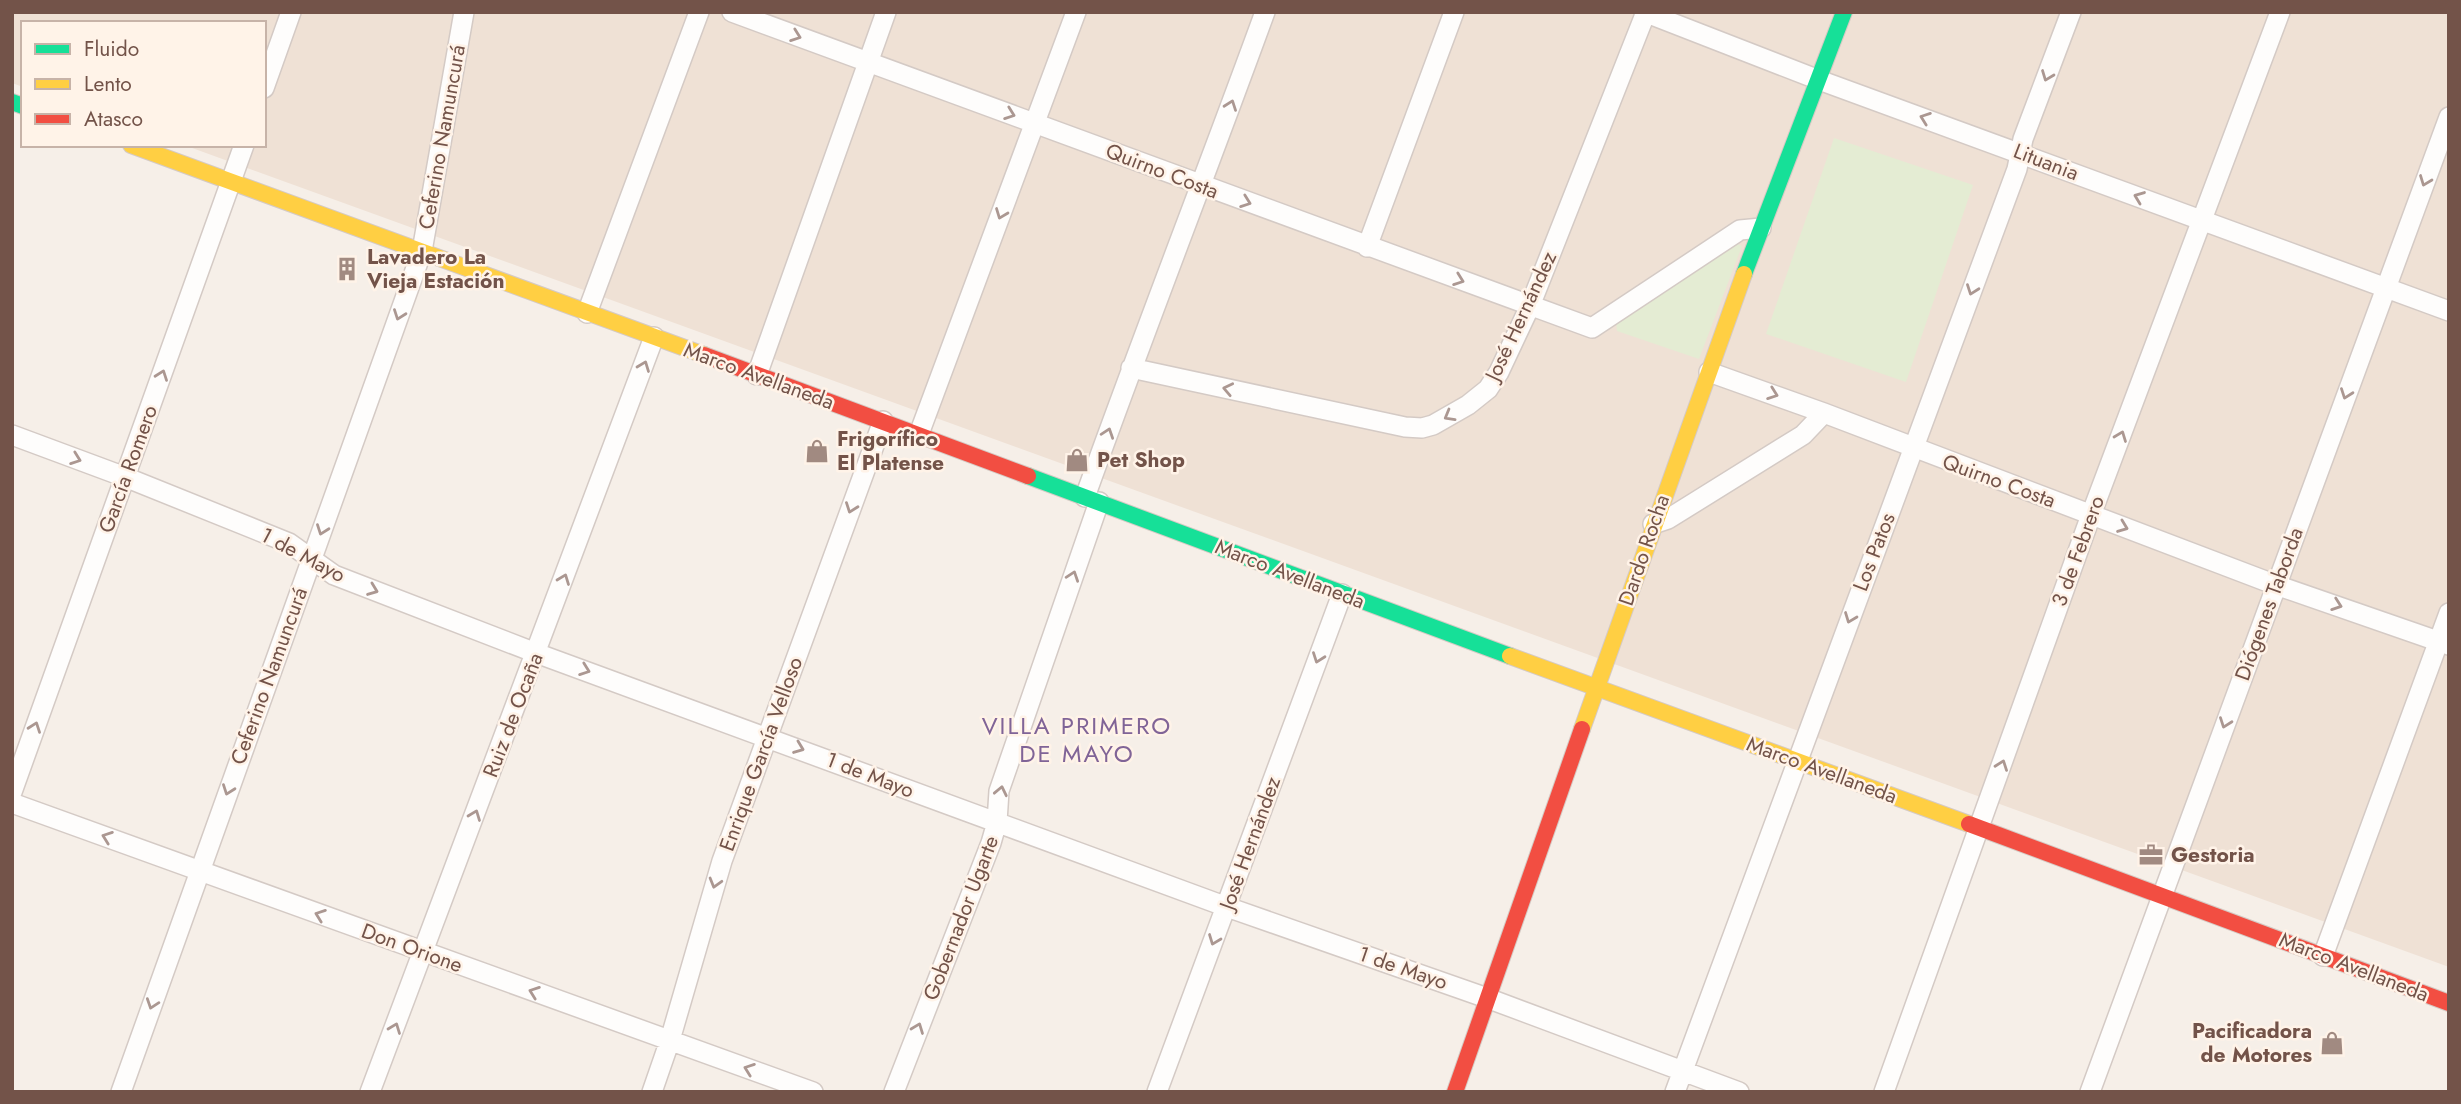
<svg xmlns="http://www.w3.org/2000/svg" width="2461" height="1104" font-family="Jost,sans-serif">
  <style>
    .residential { fill: #efe1d5 }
    .green { fill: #e4ecd3 }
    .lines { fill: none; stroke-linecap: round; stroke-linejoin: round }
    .street-casing { stroke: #d4cac5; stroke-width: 22 }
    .fast-casing { stroke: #d5cac4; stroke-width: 18 }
    .slow-casing { stroke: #d5cac4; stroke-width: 18 }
    .jam-casing { stroke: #d5cac4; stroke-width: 18 }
    .street { stroke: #fefdfc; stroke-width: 19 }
    .fast { stroke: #16e098; stroke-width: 16 }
    .slow { stroke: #ffcf43; stroke-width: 16 }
    .jam { stroke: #f24e42; stroke-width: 16 }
    .oneway { stroke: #ab9791 }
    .labels { text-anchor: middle; stroke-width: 5; stroke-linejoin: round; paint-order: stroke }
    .street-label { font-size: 21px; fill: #735349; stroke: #fff3e8 }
    .poi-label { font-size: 21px; font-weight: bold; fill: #735349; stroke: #fff3e8; text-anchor: start }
    .quarter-label { font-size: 24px; letter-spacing: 2px; fill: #806497; stroke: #fff3e8 }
  </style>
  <rect width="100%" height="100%" fill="#f6efe8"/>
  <path class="residential" d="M12,12H2449V967L184,145H264V23H23V87L12,83Z"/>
  <path class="green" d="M1834,138L1973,185L1906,382L1766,334Z
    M1736,243L1742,246L1699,359L1617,331L1616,322Z"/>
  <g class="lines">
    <g class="street-casing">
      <path id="street" d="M732,12L1592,328L1740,230L1761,228
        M1644,12L1819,80L2449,311
        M264,88L291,12
        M1367,247L1454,12
        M587,313L699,12
        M1131,368L1405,427L1422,428L1433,425L1468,405L1488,389L1499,372L1530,306L1646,12
        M1709,372L1824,413L2276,585L2449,645
        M757,375L886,12
        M919,434L1076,12
        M12,435L125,477L289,543L334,575L536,653L1227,907L1487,998L1739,1092
        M1085,497C1143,335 1206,174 1265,12
        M1653,524L1668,519L1803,435L1824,413
        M12,792L244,145
        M12,803L813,1092
        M2323,956L2449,613
        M121,1092L422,251L464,12
        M370,1092L654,337
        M652,1092L670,1040L722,861L883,421
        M894,1092L991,843L997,822L999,791L1099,502
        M1157,1092L1342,594
        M1675,1092L2017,169L2023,139L2071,12
        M1884,1092L2091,515L2280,12
        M2090,1092L2449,117"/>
    </g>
    <g class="fast-casing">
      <path id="fast" d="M12,102L23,106
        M1744,274L1844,12
        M1028,476L1510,656"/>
    </g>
    <g class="slow-casing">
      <path id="slow" d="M131,145L704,355
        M1510,656L1969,824
        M1582,729L1744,274"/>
    </g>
    <g class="jam-casing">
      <path id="jam" d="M704,355L1028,476
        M1969,824L2449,1003
        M1455,1092L1582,729"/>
    </g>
    <use href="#street" class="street"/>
    <use href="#fast" class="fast"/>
    <use href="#slow" class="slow"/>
    <use href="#jam" class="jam"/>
  </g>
  <defs><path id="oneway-chevron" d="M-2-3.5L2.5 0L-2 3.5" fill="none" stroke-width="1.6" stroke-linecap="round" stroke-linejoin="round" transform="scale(1.75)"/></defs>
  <g class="oneway">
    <use href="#oneway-chevron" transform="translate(796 36) rotate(20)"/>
    <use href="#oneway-chevron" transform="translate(2047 76) rotate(111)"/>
    <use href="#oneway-chevron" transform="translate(1231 105) rotate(-70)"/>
    <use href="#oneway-chevron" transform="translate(1010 114) rotate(20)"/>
    <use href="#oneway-chevron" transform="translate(1925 118) rotate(-160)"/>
    <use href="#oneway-chevron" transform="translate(2425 181) rotate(111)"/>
    <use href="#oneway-chevron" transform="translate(2139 197) rotate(-159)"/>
    <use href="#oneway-chevron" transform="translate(1246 202) rotate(20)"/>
    <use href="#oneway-chevron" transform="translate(1001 214) rotate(111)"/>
    <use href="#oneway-chevron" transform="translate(1459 280) rotate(20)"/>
    <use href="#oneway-chevron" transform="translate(1972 290) rotate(110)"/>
    <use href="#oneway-chevron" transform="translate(399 315) rotate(110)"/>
    <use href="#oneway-chevron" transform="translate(644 366) rotate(-69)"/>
    <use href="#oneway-chevron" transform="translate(162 375) rotate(-70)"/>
    <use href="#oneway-chevron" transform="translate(1228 389) rotate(-168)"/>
    <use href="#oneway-chevron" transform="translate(1773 394) rotate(20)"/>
    <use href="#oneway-chevron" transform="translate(2346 394) rotate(110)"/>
    <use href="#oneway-chevron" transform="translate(1449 416) rotate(150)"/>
    <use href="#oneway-chevron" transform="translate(1108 433) rotate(-71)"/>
    <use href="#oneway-chevron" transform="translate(2121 436) rotate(-69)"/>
    <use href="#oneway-chevron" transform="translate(76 459) rotate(20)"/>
    <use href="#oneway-chevron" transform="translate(851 508) rotate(110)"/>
    <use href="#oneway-chevron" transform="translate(2123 527) rotate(21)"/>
    <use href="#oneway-chevron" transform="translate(322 530) rotate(110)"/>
    <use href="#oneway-chevron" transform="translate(1073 576) rotate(-71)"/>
    <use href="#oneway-chevron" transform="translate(564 579) rotate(-69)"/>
    <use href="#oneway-chevron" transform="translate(373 590) rotate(21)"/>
    <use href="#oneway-chevron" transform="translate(2337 605) rotate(19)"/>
    <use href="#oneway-chevron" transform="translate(1850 618) rotate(111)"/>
    <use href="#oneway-chevron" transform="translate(1318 658) rotate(110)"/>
    <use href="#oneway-chevron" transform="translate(585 670) rotate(20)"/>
    <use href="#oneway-chevron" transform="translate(2225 723) rotate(110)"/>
    <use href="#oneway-chevron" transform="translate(35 727) rotate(-70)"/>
    <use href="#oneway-chevron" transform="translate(799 748) rotate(21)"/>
    <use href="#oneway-chevron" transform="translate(2002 765) rotate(-70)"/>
    <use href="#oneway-chevron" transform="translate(228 790) rotate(110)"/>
    <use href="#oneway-chevron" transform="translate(1001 791) rotate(-78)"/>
    <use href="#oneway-chevron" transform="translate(475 815) rotate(-69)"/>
    <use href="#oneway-chevron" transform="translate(107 837) rotate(-160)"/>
    <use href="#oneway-chevron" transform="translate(715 883) rotate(106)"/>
    <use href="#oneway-chevron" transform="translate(320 915) rotate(-160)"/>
    <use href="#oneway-chevron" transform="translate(1214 940) rotate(111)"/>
    <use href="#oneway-chevron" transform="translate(534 992) rotate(-160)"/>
    <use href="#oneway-chevron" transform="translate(152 1004) rotate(109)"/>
    <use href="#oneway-chevron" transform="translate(395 1028) rotate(-69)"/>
    <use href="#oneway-chevron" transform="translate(918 1028) rotate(-69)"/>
    <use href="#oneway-chevron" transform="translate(749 1069) rotate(-160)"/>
  </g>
  <defs>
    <g id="building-bare" transform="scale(1.89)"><path d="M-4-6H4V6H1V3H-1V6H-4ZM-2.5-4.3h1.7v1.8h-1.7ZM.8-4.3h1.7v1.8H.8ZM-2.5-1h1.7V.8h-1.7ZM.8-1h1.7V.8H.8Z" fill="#a18a81" stroke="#fff3e8" stroke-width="2.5" paint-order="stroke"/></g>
    <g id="shop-bare" transform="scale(1.89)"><path d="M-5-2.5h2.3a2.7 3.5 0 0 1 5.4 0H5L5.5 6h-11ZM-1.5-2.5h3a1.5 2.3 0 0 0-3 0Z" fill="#a18a81" stroke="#fff3e8" stroke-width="2.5" paint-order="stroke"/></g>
    <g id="office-bare" transform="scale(1.89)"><path d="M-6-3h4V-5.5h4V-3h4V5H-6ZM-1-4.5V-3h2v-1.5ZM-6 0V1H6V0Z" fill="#a18a81" stroke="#fff3e8" stroke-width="2.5" paint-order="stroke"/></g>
  </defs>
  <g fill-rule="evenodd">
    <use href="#building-bare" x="347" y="269"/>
    <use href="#shop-bare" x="817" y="451"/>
    <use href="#shop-bare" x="1077" y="460"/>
    <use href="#office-bare" x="2151" y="855"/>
    <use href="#shop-bare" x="2332" y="1043"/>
  </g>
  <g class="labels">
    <g class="street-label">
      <text transform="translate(442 137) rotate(-80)" y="7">Ceferino Namuncurá</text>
      <text transform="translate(2046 162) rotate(21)" y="7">Lituania</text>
      <text transform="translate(1162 171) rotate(21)" y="7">Quirno Costa</text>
      <text transform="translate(1521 316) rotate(-65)" y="7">José Hernández</text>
      <text transform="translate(759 376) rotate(20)" y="7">Marco Avellaneda</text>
      <text transform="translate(128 469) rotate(-70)" y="7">García Romero</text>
      <text transform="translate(1999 481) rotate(20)" y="7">Quirno Costa</text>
      <text transform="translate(1644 550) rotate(-71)" y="7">Dardo Rocha</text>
      <text transform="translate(2078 551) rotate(-70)" y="7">3 de Febrero</text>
      <text transform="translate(1874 552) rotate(-69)" y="7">Los Patos</text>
      <text transform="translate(303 555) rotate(28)" y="7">1 de Mayo</text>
      <text transform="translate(1290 574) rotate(21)" y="7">Marco Avellaneda</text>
      <text transform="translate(2269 604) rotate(-70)" y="7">Diógenes Taborda</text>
      <text transform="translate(269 676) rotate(-70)" y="7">Ceferino Namuncurá</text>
      <text transform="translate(513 715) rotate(-69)" y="7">Ruiz de Ocaña</text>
      <text transform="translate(761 754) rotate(-70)" y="7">Enrique García Velloso</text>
      <text transform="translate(1822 770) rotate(20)" y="7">Marco Avellaneda</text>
      <text transform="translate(870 775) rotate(21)" y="7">1 de Mayo</text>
      <text transform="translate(1250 843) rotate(-70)" y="7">José Hernández</text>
      <text transform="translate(961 918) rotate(-69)" y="7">Gobernador Ugarte</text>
      <text transform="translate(412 948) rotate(20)" y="7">Don Orione</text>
      <text transform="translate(2354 967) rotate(21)" y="7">Marco Avellaneda</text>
      <text transform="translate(1403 968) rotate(19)" y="7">1 de Mayo</text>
    </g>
    <g class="poi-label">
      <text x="367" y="264">Lavadero La<tspan x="367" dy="24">Vieja Estación</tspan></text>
      <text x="837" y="446">Frigorífico<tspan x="837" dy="24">El Platense</tspan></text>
      <text x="1097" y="467">Pet Shop</text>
      <text x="2171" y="862">Gestoria</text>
      <text x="2312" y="1038" text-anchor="end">Pacificadora<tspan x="2312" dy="24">de Motores</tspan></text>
    </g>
    <g class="quarter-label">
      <text x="1077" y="734">VILLA PRIMERO<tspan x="1077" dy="28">DE MAYO</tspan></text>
    </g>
  </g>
  <rect width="2461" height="1104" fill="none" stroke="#735349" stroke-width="28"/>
  <rect x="21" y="21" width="245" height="126" fill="#fff3e8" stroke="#c7b3a8" stroke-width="2"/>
  <rect x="35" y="44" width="35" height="10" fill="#16e098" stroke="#c7b3a8" stroke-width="2"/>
  <text x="84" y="56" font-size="21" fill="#735349">Fluido</text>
  <rect x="35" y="79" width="35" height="10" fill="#ffcf43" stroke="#c7b3a8" stroke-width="2"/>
  <text x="84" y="91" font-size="21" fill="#735349">Lento</text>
  <rect x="35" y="114" width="35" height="10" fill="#f24e42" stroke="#c7b3a8" stroke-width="2"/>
  <text x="84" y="126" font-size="21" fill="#735349">Atasco</text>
</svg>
